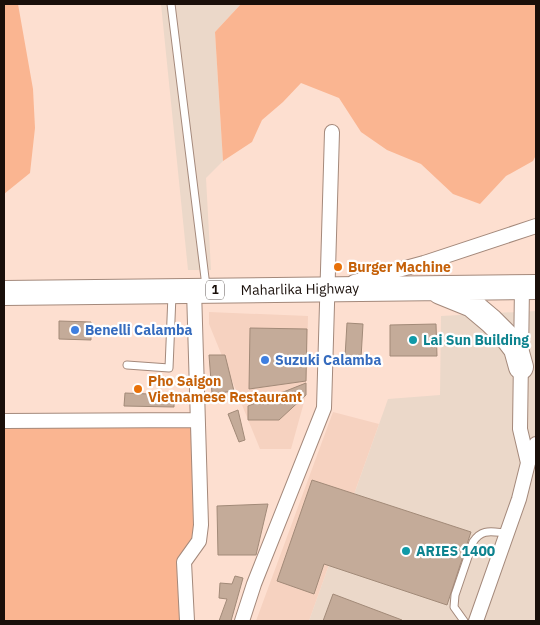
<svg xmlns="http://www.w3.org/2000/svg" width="540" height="625" font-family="'IBM Plex Sans',sans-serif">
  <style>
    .built { fill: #f6d2c0 }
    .industrial { fill: #ebd8c9 }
    .green { fill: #fab591 }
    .building { fill: #c4ab99; stroke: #a28a78 }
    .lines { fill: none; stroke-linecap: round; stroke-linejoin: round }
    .service-casing { stroke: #a4897b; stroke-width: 9 }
    .minor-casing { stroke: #a4897b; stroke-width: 16 }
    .trunk-casing { stroke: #a4897b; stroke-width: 26 }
    .service { stroke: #fff; stroke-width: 7 }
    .minor { stroke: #fff; stroke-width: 14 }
    .trunk { stroke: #fff; stroke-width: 24 }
    .food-dot { fill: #e8710a; stroke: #fff; stroke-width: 2 }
    .shop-dot { fill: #3f7fe0; stroke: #fff; stroke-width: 2 }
    .culture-dot { fill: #0f9aa8; stroke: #fff; stroke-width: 2 }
    .labels { text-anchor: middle; stroke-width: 4.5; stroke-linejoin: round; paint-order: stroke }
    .shield { fill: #fff; stroke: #5e5754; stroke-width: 1 }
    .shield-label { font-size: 12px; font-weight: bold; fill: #190f0a }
    .food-label { font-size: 14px; font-weight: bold; fill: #c56008; stroke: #fff; text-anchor: start }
    .street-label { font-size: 14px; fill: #190f0a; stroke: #fff }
    .shop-label { font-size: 14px; font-weight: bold; fill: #366cbe; stroke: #fff; text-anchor: start }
    .culture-label { font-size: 14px; font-weight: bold; fill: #0d838f; stroke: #fff; text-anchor: start }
  </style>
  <rect width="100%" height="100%" fill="#fddfd0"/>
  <path class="built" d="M209,312L308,316L306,395L291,449H260L209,324Z
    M333,412L379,424L309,621H256Z"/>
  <path class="industrial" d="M161,4H241L215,32L223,161L206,178L211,270H188Z
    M536,311V621H309L388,399L440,395L441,316Z"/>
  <path class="green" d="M4,4H18L33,89L35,128L30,173L4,194Z
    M241,4H536V155L533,161L506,176L480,204L453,194L421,164L387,150L361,132L339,98L301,83L283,102L262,120L252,142L223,161L215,32Z
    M194,422L201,524L187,557L188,621H4V424Z"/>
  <path class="building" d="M59,321L91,322V340L59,339Z
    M347,323L363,324L361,358L345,357Z
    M436,324L437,356H390V325Z
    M250,328L307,329L306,381L249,389Z
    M209,355H225L234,391L212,394Z
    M306,383V395L279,420H248V406Z
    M125,393L174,395V407L124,406Z
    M238,410L245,440L239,442L228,414Z
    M312,480L471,532L447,605L324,564L314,594L277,581Z
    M268,504L256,555H218L217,506Z
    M235,576L243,578L231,621H219L227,599L219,598L220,583L232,584Z
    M333,594L402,620V621H323Z"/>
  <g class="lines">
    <g class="service-casing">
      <path id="service" d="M171,4L206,286
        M127,365L169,368L172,295
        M464,621L454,607L455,595L473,542C482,528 492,532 507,533"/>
    </g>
    <g class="minor-casing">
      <path id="minor" d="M354,282L424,263L536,226
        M522,287L520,429L528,463
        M4,421L197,420
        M187,621L184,562L199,541L201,525L194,290
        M242,621L254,584L324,408L332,132
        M476,621L519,499L528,463L536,444"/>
    </g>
    <g class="trunk-casing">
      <path id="trunk" d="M440,292L472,305L491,321L506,336L516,349L521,367
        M4,293L536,287"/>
    </g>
    <use href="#service" class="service"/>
    <use href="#minor" class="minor"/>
    <use href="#trunk" class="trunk"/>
  </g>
  <g class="food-dot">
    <circle cx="338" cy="267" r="5"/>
    <circle cx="138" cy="389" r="5"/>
  </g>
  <g class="shop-dot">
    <circle cx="75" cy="330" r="5"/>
    <circle cx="265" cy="360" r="5"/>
  </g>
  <g class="culture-dot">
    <circle cx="413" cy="340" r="5"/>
    <circle cx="406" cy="551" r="5"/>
  </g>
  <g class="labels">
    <rect class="shield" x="206" y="280.5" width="18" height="19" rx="4"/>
    <g class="shield-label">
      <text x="215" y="294">1</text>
    </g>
    <g class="food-label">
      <text x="348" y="272">Burger Machine</text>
      <text x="148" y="386">Pho Saigon<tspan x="148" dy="16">Vietnamese Restaurant</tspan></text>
    </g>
    <g class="street-label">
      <text transform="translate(300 289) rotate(-1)" y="5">Maharlika Highway</text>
    </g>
    <g class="shop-label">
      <text x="85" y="335">Benelli Calamba</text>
      <text x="275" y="365">Suzuki Calamba</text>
    </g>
    <g class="culture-label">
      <text x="423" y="345">Lai Sun Building</text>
      <text x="416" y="556">ARIES 1400</text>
    </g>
  </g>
  <rect width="540" height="625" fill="none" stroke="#190f0a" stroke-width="10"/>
</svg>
